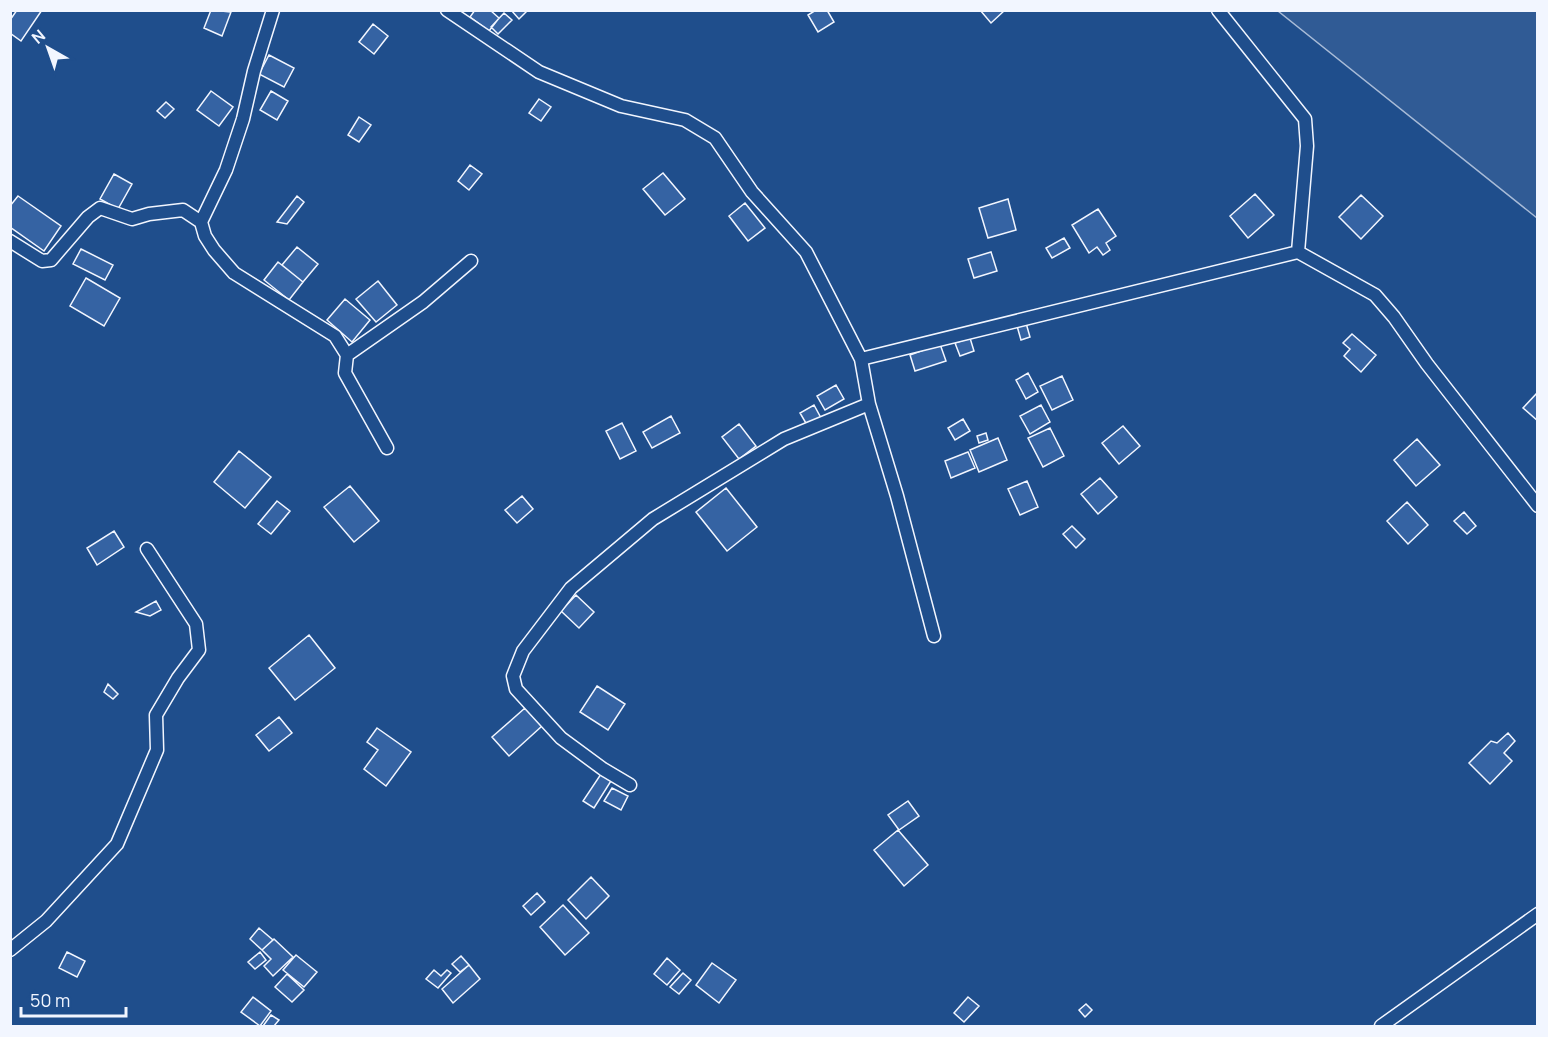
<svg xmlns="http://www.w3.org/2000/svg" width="1548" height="1037" font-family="Manrope,sans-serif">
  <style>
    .built { fill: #305b95; stroke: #a8bbd7; stroke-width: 1.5 }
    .building { fill: #3563a3; stroke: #f2f6ff; stroke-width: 1.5 }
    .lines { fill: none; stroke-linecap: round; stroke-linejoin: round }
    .minor-casing { stroke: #f2f6ff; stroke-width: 15 }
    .minor { stroke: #1f4e8c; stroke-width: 12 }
  </style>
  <rect width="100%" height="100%" fill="#1f4e8c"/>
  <path class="built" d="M1278,11H1537V218Z"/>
  <path class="building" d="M17,10H42L21,41L10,33V20Z
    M211,10L231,12L222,36L204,28Z
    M475,10H490L499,18L489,31L470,17Z
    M511,10H528L519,19Z
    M816,10H827L834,22L818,32L808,15Z
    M980,10H1005L991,23Z
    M504,13L512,20L498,34L491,27Z
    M373,24L388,36L374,54L359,42Z
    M269,55L294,68L284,87L259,74Z
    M211,91L233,107L219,126L197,110Z
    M271,91L288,101L277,120L260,110Z
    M539,99L551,107L541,121L529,113Z
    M166,102L174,109L165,118L157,111Z
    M359,117L371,125L359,142L348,135Z
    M470,165L482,174L469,190L458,181Z
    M663,173L685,199L665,215L643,189Z
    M114,174L132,184L118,209L100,199Z
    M1255,194L1274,215L1248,238L1230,216Z
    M1361,195L1383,216L1361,239L1339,217Z
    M18,196L61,226L44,251L10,227V206Z
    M297,196L304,202L287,224L277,222Z
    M1008,199L1016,230L988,238L979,208Z
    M745,203L765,228L748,241L729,216Z
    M1098,209L1116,236L1106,243L1110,250L1103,255L1097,247L1089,253L1072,225Z
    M1064,238L1070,248L1052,258L1046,248Z
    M297,247L318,264L303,282L282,265Z
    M81,249L113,265L105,280L73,264Z
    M991,252L997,271L974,278L968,259Z
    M278,262L303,282L289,300L264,280Z
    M86,278L120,298L104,326L70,306Z
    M378,281L397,305L376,322L356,299Z
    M345,299L370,320L352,342L327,320Z
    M1026,323L1030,337L1021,340L1017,326Z
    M1352,334L1376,355L1361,372L1344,356L1350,349L1343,343Z
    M970,338L974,351L960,356L955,343Z
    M940,344L946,361L915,371L910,355Z
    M1028,373L1038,392L1026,399L1016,380Z
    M1062,376L1073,400L1052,410L1040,386Z
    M836,385L844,399L825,410L817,396Z
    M1538,392V421L1523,408Z
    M814,405L821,418L807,425L800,413Z
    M1041,405L1050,422L1030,434L1020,416Z
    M671,416L680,433L652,448L643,432Z
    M963,419L970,431L955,440L948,428Z
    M622,423L636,451L620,459L606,431Z
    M739,424L756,446L739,459L722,437Z
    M1123,426L1140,446L1119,464L1102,443Z
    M1050,428L1064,456L1043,467L1028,438Z
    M986,433L988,440L979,443L977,436Z
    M998,438L1007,460L979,472L970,450Z
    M1417,439L1440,465L1416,486L1394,460Z
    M239,451L271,477L245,508L214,482Z
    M968,452L975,468L951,478L945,461Z
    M1100,478L1117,497L1098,514L1081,494Z
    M1027,481L1038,507L1020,515L1008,489Z
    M350,486L379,521L354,542L324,507Z
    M726,488L757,527L727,551L696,512Z
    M522,496L533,509L517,523L505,510Z
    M277,501L290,511L271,534L258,524Z
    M1407,502L1428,525L1408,544L1387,521Z
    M1464,512L1476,526L1467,534L1454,521Z
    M1072,526L1085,539L1076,548L1063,534Z
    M114,531L124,547L97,565L87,548Z
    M576,595L594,612L579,628L561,611Z
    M156,601L161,610L150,616L136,612Z
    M309,635L335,668L295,700L269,668Z
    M108,684L118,694L113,699L104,692Z
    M597,686L625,704L608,730L580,712Z
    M525,708L542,726L509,756L492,737Z
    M279,717L292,733L269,751L256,735Z
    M377,728L411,752L386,786L364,769L378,750L367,742Z
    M1508,733L1515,741L1504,753L1512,761L1490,784L1469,763L1491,741L1497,743Z
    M601,774L611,781L594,808L583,801Z
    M612,788L628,796L621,810L604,801Z
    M908,801L919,816L899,830L888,815Z
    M898,830L928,865L904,886L874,850Z
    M591,877L609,896L586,919L568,900Z
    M537,893L545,902L531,915L523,906Z
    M563,905L589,933L565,955L540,927Z
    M259,928L273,940L262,950L250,939Z
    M274,939L293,957L273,976L264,966L271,959L262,950Z
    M67,952L85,961L77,977L59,968Z
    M260,952L266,960L255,969L248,962Z
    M296,955L317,972L304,987L283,970Z
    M461,956L469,965L460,972L452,964Z
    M667,958L680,970L667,985L654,974Z
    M712,963L736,980L719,1003L696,985Z
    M469,965L480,979L453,1003L442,989Z
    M434,970L441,976L447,970L451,973L438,988L426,979Z
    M683,973L691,980L679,994L670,987Z
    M287,974L304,990L292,1002L275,987Z
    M253,997L271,1011L260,1026L241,1012Z
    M968,997L979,1006L964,1022L954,1013Z
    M1086,1004L1092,1010L1085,1017L1079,1010Z
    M271,1015L279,1020L274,1026H263Z"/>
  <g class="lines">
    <g class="minor-casing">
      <path id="minor" d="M447,10L539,72L621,106L685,120L715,138L752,192L806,252L861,359
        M1218,10L1305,119L1307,146L1298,252L1375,295L1394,317L1427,364L1538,506
        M201,222L226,170L243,119L254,71L273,10
        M10,241L42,261L51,260L88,217L100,208L132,219L149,214L183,210L201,222L205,236L214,250L234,273L335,336L347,355L345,373L387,448
        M347,355L423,302L471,261
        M934,636L897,496L869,404L861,359L1298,252
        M630,785L603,769L561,738L516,689L513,676L523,651L571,588L653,519L784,439L869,404
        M10,950L46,921L117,844L157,750L156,715L178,678L199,650L196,624L147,549
        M1381,1026L1538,914"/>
    </g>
    <use href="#minor" class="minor"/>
  </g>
  <rect width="1548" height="1037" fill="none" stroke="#f2f6ff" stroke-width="24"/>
  <g transform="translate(48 48) rotate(320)" stroke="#1f4e8c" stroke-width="4.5" paint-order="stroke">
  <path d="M0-4.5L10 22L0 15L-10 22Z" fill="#f2f6ff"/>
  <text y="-9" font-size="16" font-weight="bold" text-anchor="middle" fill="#f2f6ff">N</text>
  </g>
  <path d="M21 1007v9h105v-9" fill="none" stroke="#f2f6ff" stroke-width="3"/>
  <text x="30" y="1007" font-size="18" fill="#f2f6ff" stroke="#1f4e8c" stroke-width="4.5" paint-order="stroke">50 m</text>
</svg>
